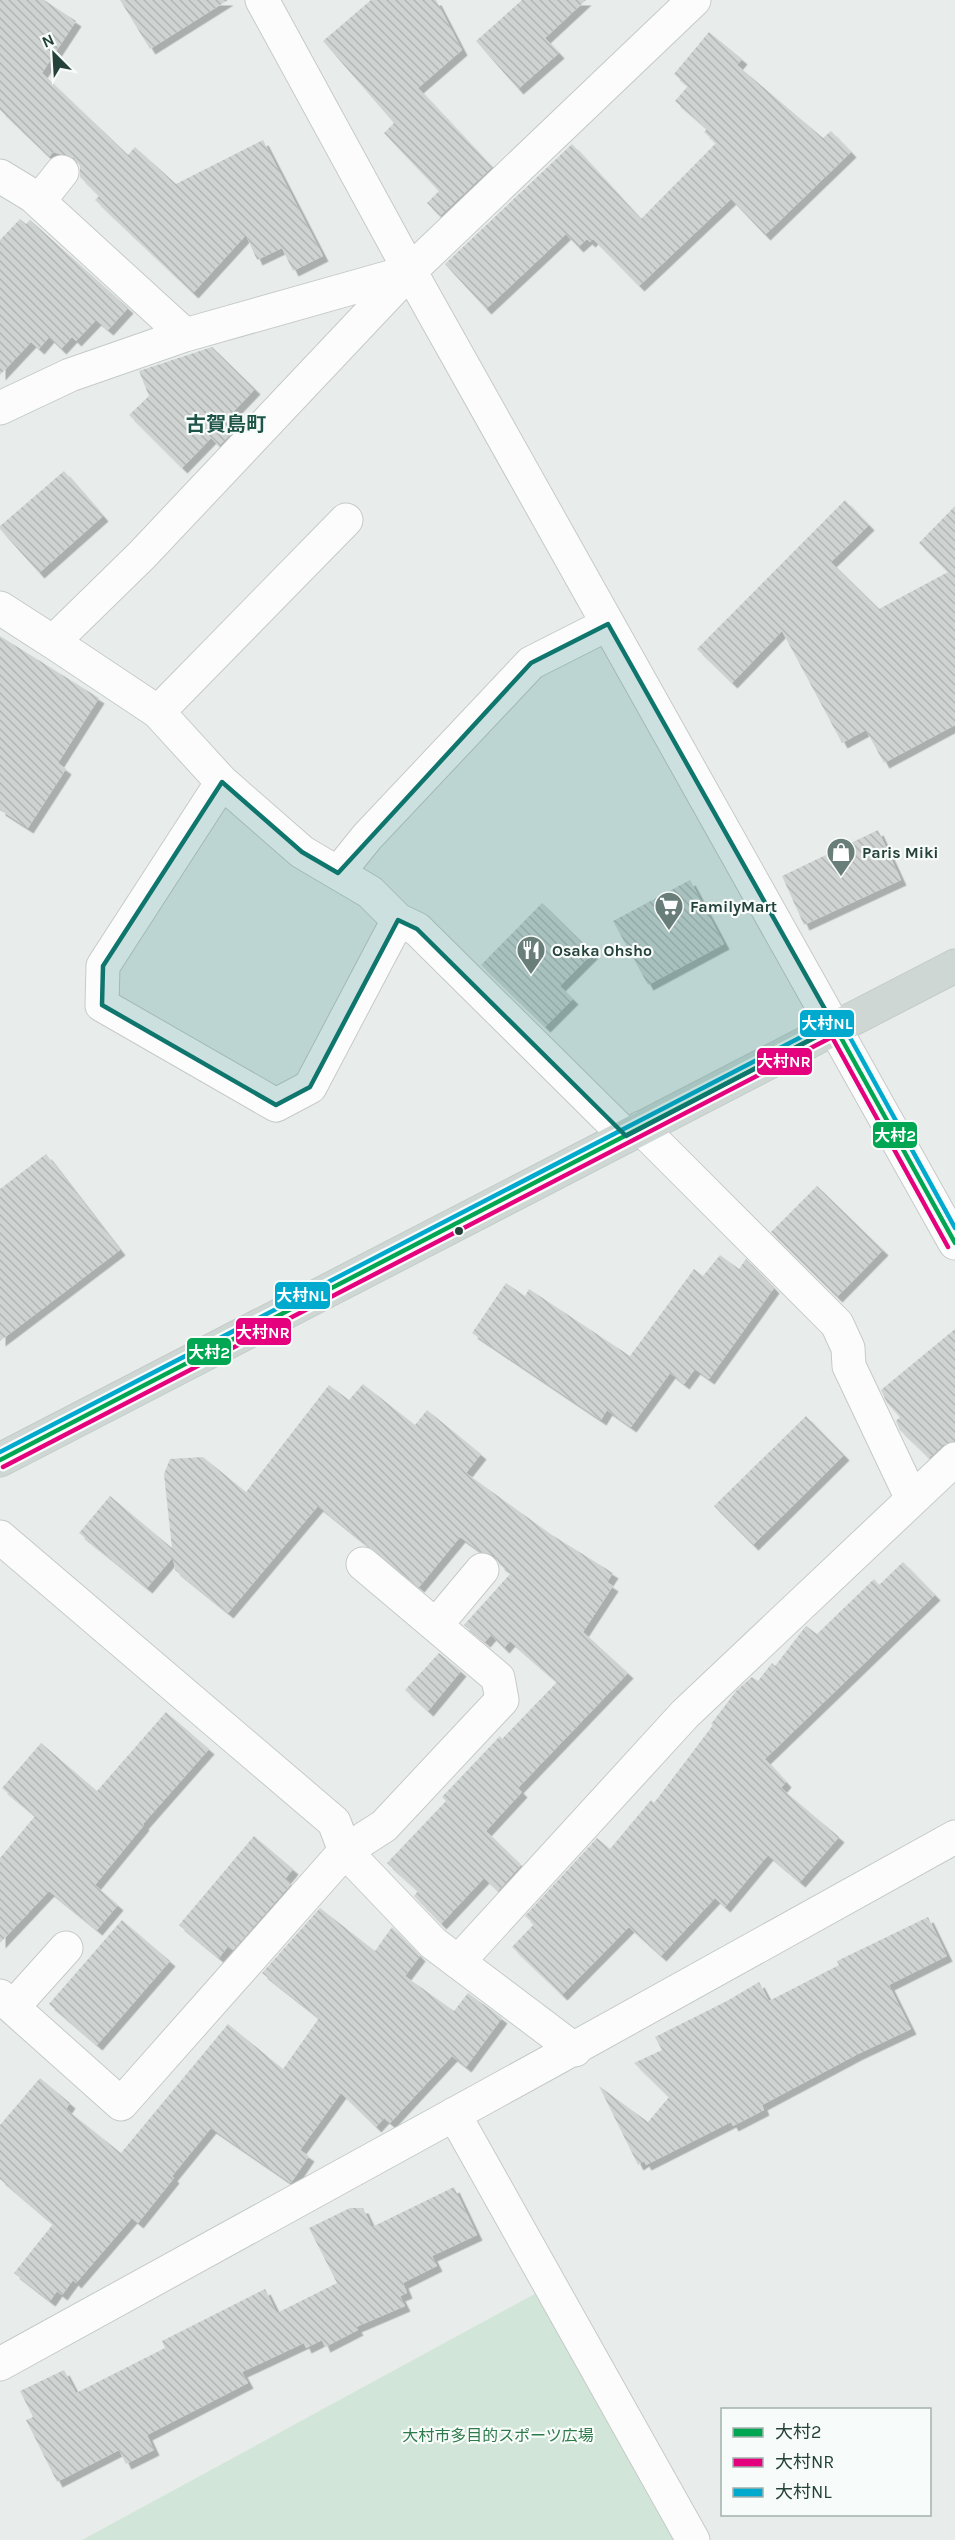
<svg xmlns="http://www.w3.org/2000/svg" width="955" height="2540" font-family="Karla,'Noto Sans JP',sans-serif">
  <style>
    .green { fill: #d1e6d8 }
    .building { fill: url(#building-back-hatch); filter: url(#shadow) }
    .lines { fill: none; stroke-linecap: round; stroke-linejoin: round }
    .minor-casing { stroke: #c5cac8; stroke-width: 35 }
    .major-casing { stroke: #c3ccc9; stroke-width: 35 }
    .minor { stroke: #fcfcfc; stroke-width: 33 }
    .major { stroke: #cfd7d5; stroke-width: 33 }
    .bus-1-casing { stroke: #f7fbf9; stroke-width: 9 }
    .bus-2-casing { stroke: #f7fbf9; stroke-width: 9 }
    .bus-3-casing { stroke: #f7fbf9; stroke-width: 9 }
    .bus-1 { stroke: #00a651; stroke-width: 4.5 }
    .bus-2 { stroke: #e5007d; stroke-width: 4.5 }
    .bus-3 { stroke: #00a9ce; stroke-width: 4.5 }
    .marked { fill: #0f766e; fill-opacity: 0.2; stroke: #0f766e; stroke-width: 4.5; stroke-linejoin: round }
    .bus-dot { fill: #24423a; stroke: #f7fbf9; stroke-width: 2 }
    .labels { text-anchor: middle; stroke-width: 4.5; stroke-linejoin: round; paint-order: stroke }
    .poi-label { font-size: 16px; font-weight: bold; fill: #24423a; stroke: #f7fbf9; text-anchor: start }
    .park-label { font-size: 16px; fill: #2d7a4b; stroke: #f7fbf9 }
    .quarter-label { font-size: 20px; font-weight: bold; fill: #1f5548; stroke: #f7fbf9 }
    .line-badge { stroke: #f7fbf9; stroke-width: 2 }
    .badge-label { font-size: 16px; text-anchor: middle; font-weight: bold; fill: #fff }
  </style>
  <defs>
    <pattern id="building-back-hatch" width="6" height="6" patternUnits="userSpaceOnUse" patternTransform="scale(1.5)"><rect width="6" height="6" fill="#cfd4d2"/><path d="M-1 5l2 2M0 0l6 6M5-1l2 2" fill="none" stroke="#b2b7b5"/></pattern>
    <filter id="shadow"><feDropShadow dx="5.5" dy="5.5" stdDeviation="0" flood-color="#0004"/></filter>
  </defs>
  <rect width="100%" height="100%" fill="#e8edeb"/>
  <path class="green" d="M540,2291L678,2540H82Z"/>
  <path class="building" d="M0,0H44L76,21L42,73L128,155L135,147L176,184L263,140L323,256L293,271L282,248L257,260L246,235L193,293L95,200L99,196L80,177V166L74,158L53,152L49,157L0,110Z
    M120,0H228L150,49Z
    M371,0H436L462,50L418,88L492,167L440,216L427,203L439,191L384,133L394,123L323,41Z
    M522,0H586L545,38L559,53L518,89L476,41Z
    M709,32L742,59L737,65L823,138L831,131L851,152L765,235L731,199L639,286L593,239L590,242L587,239L578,247L566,234L486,309L445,264L572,144L641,219L716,143L704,132L707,129L675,101L688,86L674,74Z
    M20,219L26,224L30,220L128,308L108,330L96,320L76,341L72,337L61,349L49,337L39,349L31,342L0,375V240Z
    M212,347L255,389L231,414L241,423L219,446L211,438L182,468L129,415L149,396L139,371Z
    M64,471L103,516L39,573L0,529V526Z
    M845,500L869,525L831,562L879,609L948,572L919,543L955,506V725L884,763L866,730L842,743L782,631L732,683L697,649Z
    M0,636L99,698L58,763L66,769L28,828L0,810Z
    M878,830L901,880L804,925L782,876Z
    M690,880L724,944L648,985L613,921Z
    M542,903L593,953L560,986L573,999L545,1027L481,965Z
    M46,1154L120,1250L0,1341V1189Z
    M817,1186L883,1250L837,1297L771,1232Z
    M720,1255L739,1269L746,1259L774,1288L709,1379L695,1369L684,1384L670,1373L631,1427L607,1410L601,1420L472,1333L506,1283L525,1296L529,1289L630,1356L694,1269L703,1276Z
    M955,1329V1441L943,1445L929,1458L900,1430L896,1421L900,1417L887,1403L881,1390Z
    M363,1384L415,1425L427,1410L481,1454L466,1473L552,1535L613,1573L607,1582L613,1586L583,1632L628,1673L518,1788L522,1792L486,1831L521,1865L498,1891L484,1878L441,1924L414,1896L418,1891L387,1863L446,1801L442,1797L500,1736L502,1739L557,1682L510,1641L504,1648L491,1635L485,1642L464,1625L511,1573L500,1565L494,1555L481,1552L460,1537L419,1587L318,1506L228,1613L175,1570L173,1557L147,1588L79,1533L110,1496L172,1548L164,1474L170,1459L203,1457L246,1492L329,1385L349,1400Z
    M806,1416L844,1455L753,1545L714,1506Z
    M903,1562L935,1595L765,1759L786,1782L781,1788L839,1837L800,1882L768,1855L725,1907L715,1898L661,1956L629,1927L562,1995L512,1947L534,1924L525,1916L597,1838L610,1849L651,1800L654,1803L713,1725L711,1724L737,1690L752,1677L758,1681L772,1663L775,1666L806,1626L817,1634L874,1579L879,1585Z
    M439,1653L461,1671L428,1711L405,1690Z
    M166,1712L209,1749L143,1824L144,1825L95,1885L118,1905L97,1930L49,1891L0,1943V1858L35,1816L2,1788L41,1743L97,1791Z
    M254,1836L293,1869L285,1879L291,1884L233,1950L228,1946L219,1958L179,1925Z
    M320,1908L375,1951L392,1927L420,1956L405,1976L454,2011L468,1993L502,2018L466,2067L452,2056L390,2123L384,2118L376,2127L341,2093L300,2150L309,2156L291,2183L211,2128L172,2176L174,2178L138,2223L132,2218L76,2283L73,2280L62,2295L57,2291L50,2301L14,2273L53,2224L0,2179V2125L40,2078L70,2103L66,2109L121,2153L228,2024L283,2069L319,2018L262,1973Z
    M928,1917L947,1956L889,1985L911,2029L858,2054L762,2105L764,2110L733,2126L731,2122L646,2165L644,2161L638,2165L599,2086L648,2122L669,2097L634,2063L662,2050L655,2037L727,2001L759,1982L769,2001L839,1965L837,1961Z
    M122,1920L170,1961L97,2045L49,2004Z
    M454,2187L477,2235L432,2256L437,2266L403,2283L407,2293L400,2296L405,2306L356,2327L358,2330L325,2347L322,2340L306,2348L304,2343L242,2372L248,2383L147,2435L154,2450L126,2464L119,2450L57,2482L26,2420L33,2417L20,2391L64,2370L76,2393L165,2348L162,2341L265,2289L277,2313L337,2283L309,2228L350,2208H363L372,2227Z"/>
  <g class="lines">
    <g class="minor-casing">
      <path id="minor" d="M262,0L410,271L955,1243
        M0,176L33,196L185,335
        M39,201L62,172
        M0,408L70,375L185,335L408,272
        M0,608L53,642L142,555L410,271L694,0
        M53,642L158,712L346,520
        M158,712L222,782L302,852L370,892L398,920L310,1087L276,1105L102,1005L103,966L222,782
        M338,873L367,837L531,663L608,624
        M398,920L417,929L626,1136
        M641,1128L837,1324L848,1348L849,1366L912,1499
        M0,1537L334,1822L345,1851L433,1943L575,2050
        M436,1625L482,1570
        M458,1962L685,1714L955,1459
        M0,1996L121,2104L345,1851L384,1826L502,1700L498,1678L363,1564
        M13,2007L66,1948
        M454,2114L693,2540
        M0,2364C318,2188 638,2015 955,1837"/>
    </g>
    <g class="major-casing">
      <path id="major" d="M0,1460L955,966"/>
    </g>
    <use href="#minor" class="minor"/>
    <use href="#major" class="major"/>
    <g class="bus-1-casing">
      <path id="bus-1" d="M835,1027L955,1243
        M0,1460L835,1027"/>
    </g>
    <g class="bus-2-casing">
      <path id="bus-2" d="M3,1467L832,1037L948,1247"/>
    </g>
    <g class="bus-3-casing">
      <path id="bus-3" d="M0,1452L834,1020L842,1023L955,1228"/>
    </g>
    <use href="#bus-1" class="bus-1"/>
    <use href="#bus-2" class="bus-2"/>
    <use href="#bus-3" class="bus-3"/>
  </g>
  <path class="marked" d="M608,624L835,1027L626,1136L417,929L398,920L310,1087L276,1105L102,1005L103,966L222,782L302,852L338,873L531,663Z"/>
  <defs>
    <g id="shop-pin" transform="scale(1.5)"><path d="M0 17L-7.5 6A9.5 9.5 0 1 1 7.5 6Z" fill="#697e78" stroke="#f7fbf9"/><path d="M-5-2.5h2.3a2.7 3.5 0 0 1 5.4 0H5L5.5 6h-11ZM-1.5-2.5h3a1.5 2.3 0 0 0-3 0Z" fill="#fff"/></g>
    <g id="supermarket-pin" transform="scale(1.5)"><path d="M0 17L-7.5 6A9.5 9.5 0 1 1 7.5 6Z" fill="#697e78" stroke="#f7fbf9"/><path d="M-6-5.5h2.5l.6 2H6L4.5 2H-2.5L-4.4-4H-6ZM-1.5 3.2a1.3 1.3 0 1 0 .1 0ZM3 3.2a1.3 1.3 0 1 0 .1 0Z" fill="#fff"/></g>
    <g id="restaurant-pin" transform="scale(1.5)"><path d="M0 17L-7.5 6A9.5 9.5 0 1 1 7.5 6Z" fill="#697e78" stroke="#f7fbf9"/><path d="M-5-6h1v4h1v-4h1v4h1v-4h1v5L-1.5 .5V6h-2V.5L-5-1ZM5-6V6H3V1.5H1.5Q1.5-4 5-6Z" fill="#fff"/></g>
  </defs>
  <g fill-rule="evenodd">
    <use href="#shop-pin" x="841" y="852"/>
    <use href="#supermarket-pin" x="669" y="906"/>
    <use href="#restaurant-pin" x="531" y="950"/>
  </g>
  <circle class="bus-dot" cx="459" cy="1231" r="5"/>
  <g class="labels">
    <g class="poi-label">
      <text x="862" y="858">Paris Miki</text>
      <text x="690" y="912">FamilyMart</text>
      <text x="552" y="956">Osaka Ohsho</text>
    </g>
    <g class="park-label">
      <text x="498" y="2441">大村市多目的スポーツ広場</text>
    </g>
    <g class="quarter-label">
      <text x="226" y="431">古賀島町</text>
    </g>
  </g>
  <g class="line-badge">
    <rect x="799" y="1009" width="56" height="29" rx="6" fill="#00a9ce"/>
    <rect x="756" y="1047" width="57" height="29" rx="6" fill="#e5007d"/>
    <rect x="872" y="1121" width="46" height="28" rx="6" fill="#00a651"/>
    <rect x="274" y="1281" width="57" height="29" rx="6" fill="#00a9ce"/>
    <rect x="235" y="1317" width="57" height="29" rx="6" fill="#e5007d"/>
    <rect x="186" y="1337" width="46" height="29" rx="6" fill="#00a651"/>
  </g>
  <g class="badge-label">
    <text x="827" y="1029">大村NL</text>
    <text x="784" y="1067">大村NR</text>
    <text x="895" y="1141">大村2</text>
    <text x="302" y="1301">大村NL</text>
    <text x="263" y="1338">大村NR</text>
    <text x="209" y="1358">大村2</text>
  </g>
  <rect x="721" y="2408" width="210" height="108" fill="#f7fbf9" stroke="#a3b1ad" stroke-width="1.5"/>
  <rect x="733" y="2428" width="30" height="9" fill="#00a651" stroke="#a3b1ad" stroke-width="1.5"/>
  <text x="775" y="2438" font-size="18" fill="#24423a">大村2</text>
  <rect x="733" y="2458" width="30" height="9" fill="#e5007d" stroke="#a3b1ad" stroke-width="1.5"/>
  <text x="775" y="2468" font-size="18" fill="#24423a">大村NR</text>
  <rect x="733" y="2488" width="30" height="9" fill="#00a9ce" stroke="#a3b1ad" stroke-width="1.5"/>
  <text x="775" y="2498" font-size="18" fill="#24423a">大村NL</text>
  <g transform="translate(54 54) rotate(336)" stroke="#f7fbf9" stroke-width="4.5" paint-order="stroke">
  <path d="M0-4.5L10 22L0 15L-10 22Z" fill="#24423a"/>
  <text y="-9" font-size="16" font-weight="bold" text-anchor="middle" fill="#24423a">N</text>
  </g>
</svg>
